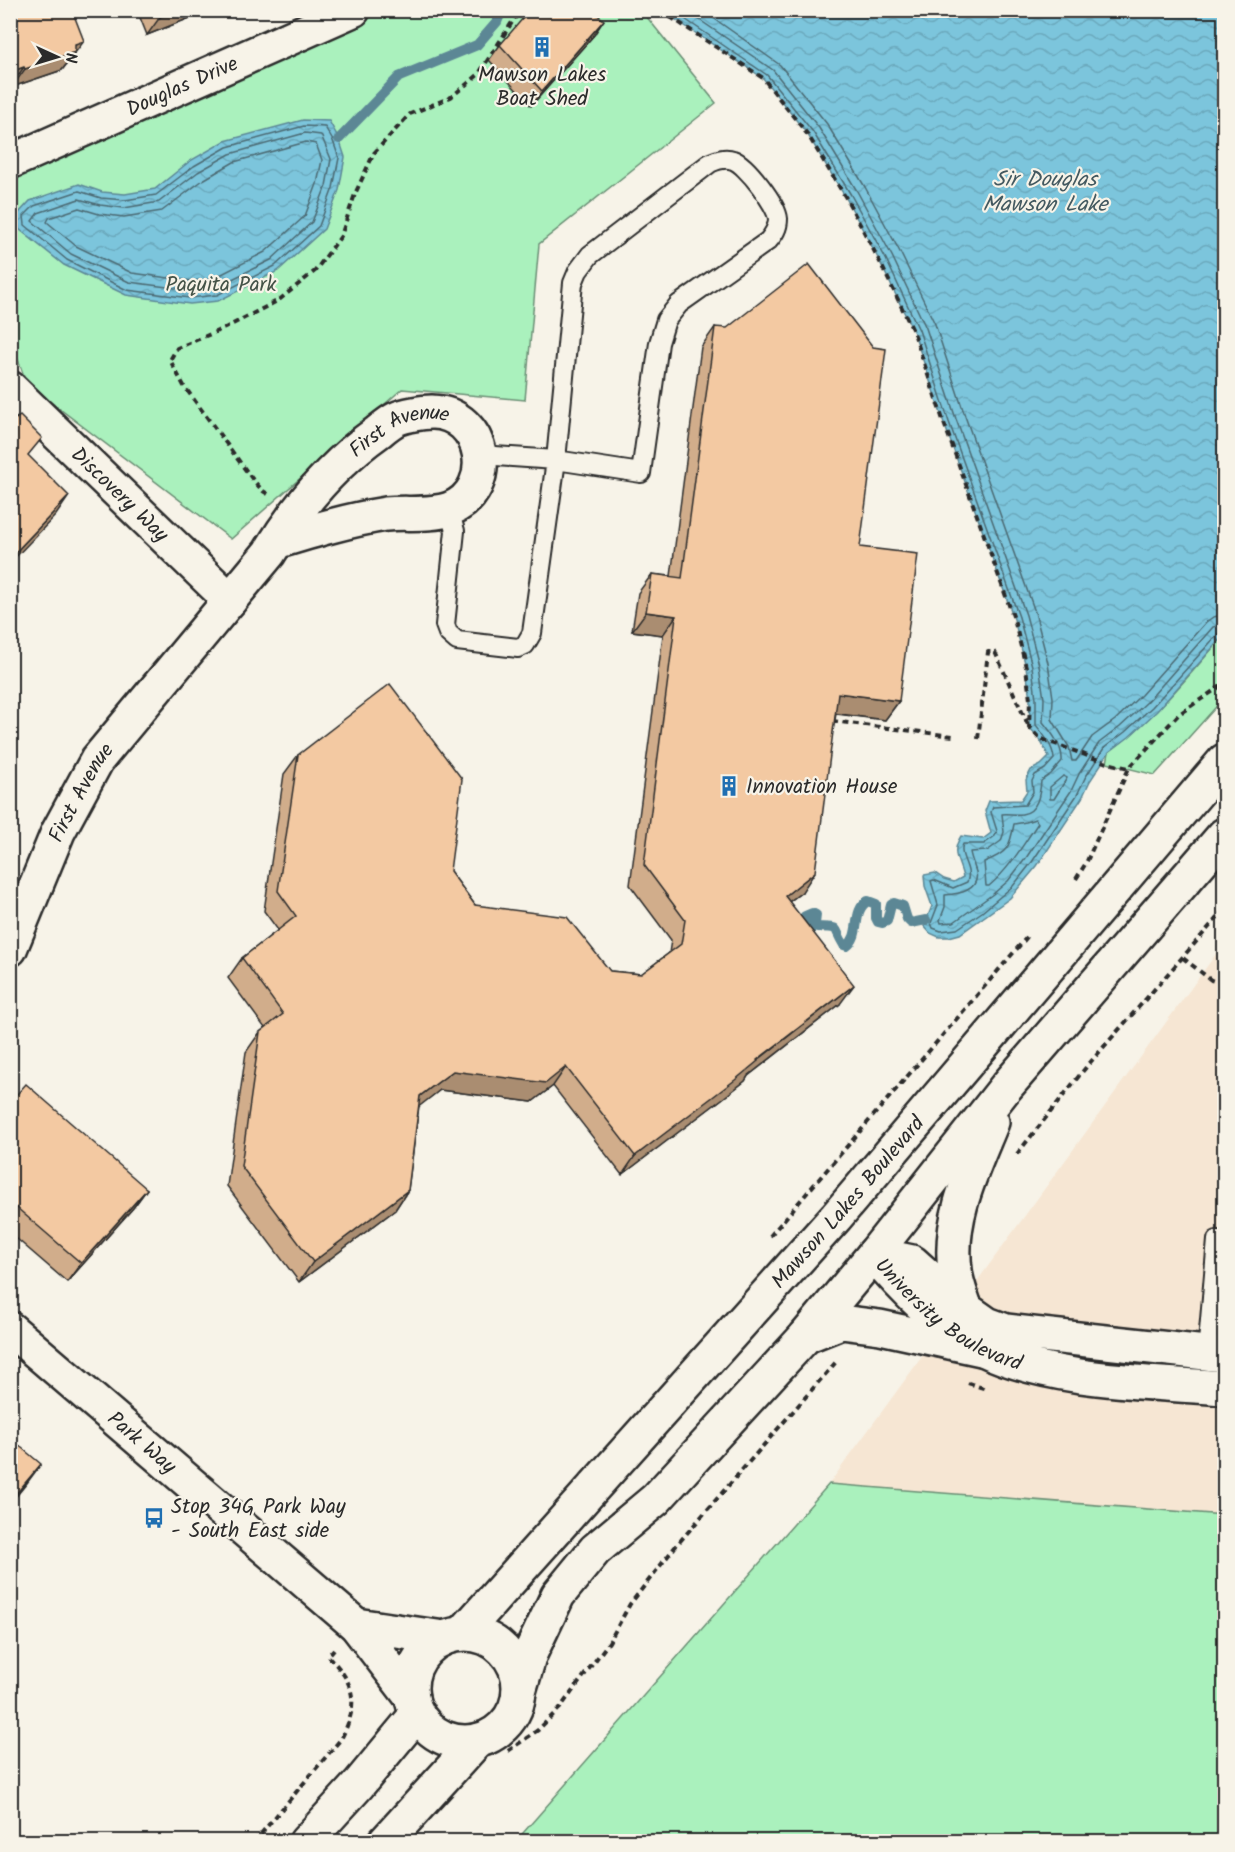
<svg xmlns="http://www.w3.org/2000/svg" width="1235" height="1852" font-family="Kalam,sans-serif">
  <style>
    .built { fill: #f6e6d3 }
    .green { fill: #aaf1bd; stroke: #6a8e74; stroke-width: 1.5 }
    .water { fill: url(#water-waves); stroke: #5c8795; stroke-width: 1.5 }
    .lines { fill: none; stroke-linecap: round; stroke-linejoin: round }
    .shore { stroke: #4b6972; stroke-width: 1.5 }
    .stream { stroke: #5c8795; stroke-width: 10 }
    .service-casing { stroke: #2b2b2b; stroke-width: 22 }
    .minor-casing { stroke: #2b2b2b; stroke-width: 38 }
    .tertiary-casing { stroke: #2b2b2b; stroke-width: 38 }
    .path { stroke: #2b2b2b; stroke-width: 4; stroke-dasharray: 6 4.5; stroke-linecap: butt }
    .service { stroke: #f7f3e8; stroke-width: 18 }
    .minor { stroke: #f7f3e8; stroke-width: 33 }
    .tertiary { stroke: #f7f3e8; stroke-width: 33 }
    .wall { fill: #d1ad8b; stroke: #2b2b2b; stroke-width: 1.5 }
    .shaded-wall { fill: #aa8d71; stroke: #2b2b2b; stroke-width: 1.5 }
    .building { fill: #f3c9a2; stroke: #2b2b2b; stroke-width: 1.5 }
    .labels { text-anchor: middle; stroke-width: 4.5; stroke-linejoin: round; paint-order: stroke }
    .poi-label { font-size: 21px; fill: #2b2b2b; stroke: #f7f3e8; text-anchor: start }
    .street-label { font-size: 21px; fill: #2b2b2b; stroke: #f7f3e8 }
    .park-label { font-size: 21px; fill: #445348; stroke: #f7f3e8 }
    .water-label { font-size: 22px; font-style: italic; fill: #435960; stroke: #f7f3e8 }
  </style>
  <defs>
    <pattern id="water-waves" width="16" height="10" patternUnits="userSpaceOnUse" patternTransform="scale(1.5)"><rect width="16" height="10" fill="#7cc5dc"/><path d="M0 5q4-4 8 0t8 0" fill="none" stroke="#6ba9bd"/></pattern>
  </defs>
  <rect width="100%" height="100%" fill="#f7f3e8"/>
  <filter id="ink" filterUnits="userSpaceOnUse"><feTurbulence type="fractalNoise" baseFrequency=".0167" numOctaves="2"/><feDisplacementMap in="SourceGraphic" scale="12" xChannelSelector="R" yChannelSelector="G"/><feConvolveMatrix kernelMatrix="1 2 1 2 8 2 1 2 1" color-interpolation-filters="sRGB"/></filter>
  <g filter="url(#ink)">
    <path class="built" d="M1224,943V1515L829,1484Z"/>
    <path class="green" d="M353,11H642L716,103L539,244L525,400L402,389L231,539L27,384L11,341V162Z
      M1224,635V698L1155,775L1107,763L1109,752C1154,719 1189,676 1224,635Z
      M829,1484L1224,1515V1841H516Z"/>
    <path class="water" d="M650,11H1224V635L1157,711L1129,737L1109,752L1090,781L1082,798L1037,866L1010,898L960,934L949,937H939L930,933L924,926L932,906L925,886L924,875L935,873L944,879L954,882L963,877C959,859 950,854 961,836L983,839L991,833L985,811L989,801L1021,800L1027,791L1026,780L1031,770L1041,765L1049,757L1039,738L1029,727L1030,700L1026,667L1014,619L944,423L914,333L880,262L846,198L808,135L763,78L673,18Z
      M303,120L329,121L339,139L345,157L339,190L324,229L278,271L218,301L190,304L126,295L64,265L19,229L17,215L30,201L79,184L102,192L125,194L155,189L190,161L225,141Z"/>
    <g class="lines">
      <path class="shore" d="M669,10L676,13L767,75L813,132L851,195L886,259L919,330L949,422L1019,617L1032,666L1036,699V725C1044,735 1053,746 1054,759L1045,769L1035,775L1032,781L1033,792L1025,805L993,807L991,812L997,831L995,836L984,844H963C958,857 973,868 967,882L953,888L934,880L931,881L938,905L931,923L933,928L941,931L957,929L982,912L1013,886L1032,862L1077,795L1085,778L1104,748L1125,732L1152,707L1218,634L1224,631
        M685,10L773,70L819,128L857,191L892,256L926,328L956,419L1026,615L1039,665L1044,699L1043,722C1052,733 1063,747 1062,761L1051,774L1041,781C1040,793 1038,812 1022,814C1015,815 1008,813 1002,814L1004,832L1001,841L987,851L970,852C971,858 974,865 976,872C980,891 958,894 945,895V907L940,920L941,923L954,922L993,894L1008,881L1026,858L1071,791L1079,774L1099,743L1120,727L1147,702L1213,627L1224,624
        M702,10L780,65L827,124L865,187L900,252L935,324L965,416L1035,612L1048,663L1053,698L1052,719L1069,747L1072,761H1076L1092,737L1115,720L1141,695L1206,622L1213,617L1224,615
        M304,126L325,127L333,141L339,158L333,188L319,226L275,266L217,295L190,298L127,290L67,260L25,225L24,216L34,206L79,191L101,198L125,200L156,195L194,166L227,147Z
        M305,133L321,135L331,159L326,186L312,222L271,260L214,288L190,290L129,282L71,254L32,221L38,213L79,199L100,205L124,208L159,202L198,172L230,154Z
        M306,142L316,144L322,160L317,184L305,216L265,252L212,279L191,281L132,273L76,246L47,222L49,218L79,208L99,214L124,217L162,211L203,180L234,162Z
        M1063,776L1067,778L1054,799H1050V787Z
        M1035,819L1038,823C1023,845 1010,868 989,886H986L984,862C1008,853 1010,847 1014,824L1026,822Z"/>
      <path class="stream" d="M339,139L399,77L477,45L497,22L502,10
        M804,938L810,932L805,916L812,913L816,915L815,924L817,927C843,929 831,924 844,945L847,946C862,936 851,910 868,901L876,904V918L878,922L882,923L887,921L891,905L894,903L903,906L907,919L911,923L926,920"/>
      <g class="service-casing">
        <path id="service" d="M449,509L455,531L445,625L448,633L457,641L518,648L525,645L532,633L556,460L573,283L578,271L590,255L710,163C717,160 725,157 733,160C746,164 777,205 778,219C778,228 774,234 768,241L679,304L666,320L659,343L641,473L556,460L481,455
          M1207,1354L1217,1240"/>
      </g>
      <g class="minor-casing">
        <g id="minor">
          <path id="s1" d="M10,162L353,10"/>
          <path id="s2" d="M10,388L230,600"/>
          <path id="s3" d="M10,949L58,832L97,760L269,553C297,507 333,464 378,432C383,428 390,422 396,419C405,415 422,412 432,412C485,413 499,489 450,509C430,516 406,512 386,514C348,520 312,531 276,542"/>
          <path id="s4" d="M874,1254C901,1287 944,1331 983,1349C1051,1382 1149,1382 1224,1388"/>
          <path d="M874,1254L912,1262L960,1305L987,1324L1006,1331L1224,1355"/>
          <path id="s5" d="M10,1329L356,1625L412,1698"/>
          <path d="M356,1625L444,1638"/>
        </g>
      </g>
      <g class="tertiary-casing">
        <g id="tertiary">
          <path d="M966,1310C962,1297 956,1283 955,1270C948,1217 973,1169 992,1122"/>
          <path d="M806,1336L841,1322L880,1327L981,1349"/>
          <path id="s6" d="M462,1634L836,1217L1224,761"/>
          <circle cx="465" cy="1688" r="54"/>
          <path d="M519,1691L530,1654L558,1595L595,1550L656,1499L805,1337L874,1254L1006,1087L1224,835"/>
          <path d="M306,1842L359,1784L417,1714"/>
          <path d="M385,1842L477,1741"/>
        </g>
      </g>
      <path class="path" d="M650,10L672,18L763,78L808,135L846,198L880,262L914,333L944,423L1014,619L1026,667L1030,700L1029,727L1039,738L1107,763L1129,768L1179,714L1224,684
        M672,18L675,10
        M268,494L263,491L253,480L184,386L170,360L177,348L225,328L279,300L315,271L341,236L355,194L374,153L410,114L451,97L478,75L520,10
        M832,721L953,736
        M978,739L988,652H995L1029,727
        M1076,879L1086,863L1129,768
        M1183,958L1211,980L1224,984
        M1017,1154L1087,1066L1224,910
        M770,1236L1027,937
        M968,1383L986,1389
        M508,1751L538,1730L560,1708L609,1642L630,1604L675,1547L836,1362
        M254,1842L341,1739C359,1704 356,1684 328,1656L334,1649"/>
      <use href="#service" class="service"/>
      <use href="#minor" class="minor"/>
      <use href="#tertiary" class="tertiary"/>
    </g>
    <path class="wall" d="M10,10L71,59L70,60L62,70L12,87L10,86Z
      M137,10H210L147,35Z
      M594,35L531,106L489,60L500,45Z
      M715,327L860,547L899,701L885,720L836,714L802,892L789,902L840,1004L748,1076L745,1081L722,1099L622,1175L553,1086L532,1102L440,1090L419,1106L408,1190L395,1210L299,1282L227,1186L246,1052L260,1032L265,1028L228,978L242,958L278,930L264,911L284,774L298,755L450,871L475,905L610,971L641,974L669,953L671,940L630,885L663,635L632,631L638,593L652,574L671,576L701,347Z
      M10,1102L147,1189L133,1208L67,1282L10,1233Z"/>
    <path class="shaded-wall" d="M176,10H210L147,35L160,17Z
      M604,20L594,35L531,106L542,91Z
      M84,41L62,70L12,87L25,69Z
      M24,67L11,85L10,86V72Z
      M69,496L56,515L10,563V558Z
      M646,612L676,616L663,635L632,631Z
      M838,693L899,701L885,720L825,712Z
      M815,872L802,892L771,915L785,896Z
      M854,985L840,1004L748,1076L745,1081L722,1099L622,1175L635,1156Z
      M566,1067L553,1086L532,1102L440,1090L407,1116L420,1096L453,1071Z
      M147,1189L133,1208L67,1282L81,1263Z
      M408,1190L395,1210L299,1282L313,1262Z
      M41,1464L27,1483L10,1504V1501Z"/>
    <path class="building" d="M10,10H72L84,41L75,44V52L25,69L24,67L10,72Z
      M157,10H176L160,17Z
      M530,10H591L604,20L542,91L500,45Z
      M809,264L873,347L886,349L860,547L918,554L899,701L838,693L815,872L785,896L854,985L757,1060L758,1061L735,1080L635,1156L566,1067L546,1083L453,1071L420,1096L408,1190L313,1262L241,1166L260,1032L283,1014L242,958L296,916L278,891L298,755L390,684L462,779L450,871L475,905L567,917L610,971L641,974L681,944L685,920L644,865L676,616L646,612L652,574L682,578L715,327L727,328Z
      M20,416L42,438L28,455L69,496L10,558V423Z
      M26,1084L147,1189L81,1263L10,1202V1102Z
      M10,1438L41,1464L10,1501Z"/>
  </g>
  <defs>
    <g id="building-bare" transform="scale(1.62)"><path d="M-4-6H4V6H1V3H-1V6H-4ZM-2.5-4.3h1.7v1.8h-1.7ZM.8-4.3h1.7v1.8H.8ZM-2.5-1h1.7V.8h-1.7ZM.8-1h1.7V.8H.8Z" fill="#1f6fb2" stroke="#f7f3e8" stroke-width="2.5" paint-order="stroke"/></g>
    <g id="bus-bare" transform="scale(1.62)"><path d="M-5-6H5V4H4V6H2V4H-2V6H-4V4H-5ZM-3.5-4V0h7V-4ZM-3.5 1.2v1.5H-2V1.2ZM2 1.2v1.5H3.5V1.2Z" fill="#1f6fb2" stroke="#f7f3e8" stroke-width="2.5" paint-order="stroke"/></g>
  </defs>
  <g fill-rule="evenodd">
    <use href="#building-bare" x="542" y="47"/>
    <use href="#building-bare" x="729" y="786"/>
    <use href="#bus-bare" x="154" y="1518"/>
  </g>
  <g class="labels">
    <g class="poi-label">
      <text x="542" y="81" text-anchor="middle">Mawson Lakes<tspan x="542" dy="24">Boat Shed</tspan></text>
      <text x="746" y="793">Innovation House</text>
      <text x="171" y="1513">Stop 34G Park Way<tspan x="171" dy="24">- South East side</tspan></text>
    </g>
    <g class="street-label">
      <text dy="7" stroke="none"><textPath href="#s1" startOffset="188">Douglas Drive</textPath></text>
      <text dy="7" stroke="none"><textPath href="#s3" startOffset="663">First Avenue</textPath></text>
      <text dy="7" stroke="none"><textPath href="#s2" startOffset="153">Discovery Way</textPath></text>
      <text dy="7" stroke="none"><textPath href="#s3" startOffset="172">First Avenue</textPath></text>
      <text dy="7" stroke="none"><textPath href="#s6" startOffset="579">Mawson Lakes Boulevard</textPath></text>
      <text dy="7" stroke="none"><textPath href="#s4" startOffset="98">University Boulevard</textPath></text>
      <text dy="7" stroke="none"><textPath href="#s5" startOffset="174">Park Way</textPath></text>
    </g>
    <g class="park-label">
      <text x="221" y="291">Paquita Park</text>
    </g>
    <g class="water-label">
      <text x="1045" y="186">Sir Douglas<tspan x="1045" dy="25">Mawson Lake</tspan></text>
    </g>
  </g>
  <rect width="1235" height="1852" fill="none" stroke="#f7f3e8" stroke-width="36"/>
  <rect x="18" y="18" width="1199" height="1816" fill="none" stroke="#2b2b2b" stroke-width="2" filter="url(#ink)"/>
  <g transform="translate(57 57) rotate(94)" stroke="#f7f3e8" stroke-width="4.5" paint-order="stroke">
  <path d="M0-4.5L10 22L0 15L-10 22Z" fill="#2b2b2b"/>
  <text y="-9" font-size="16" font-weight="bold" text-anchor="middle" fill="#2b2b2b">N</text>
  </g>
</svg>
